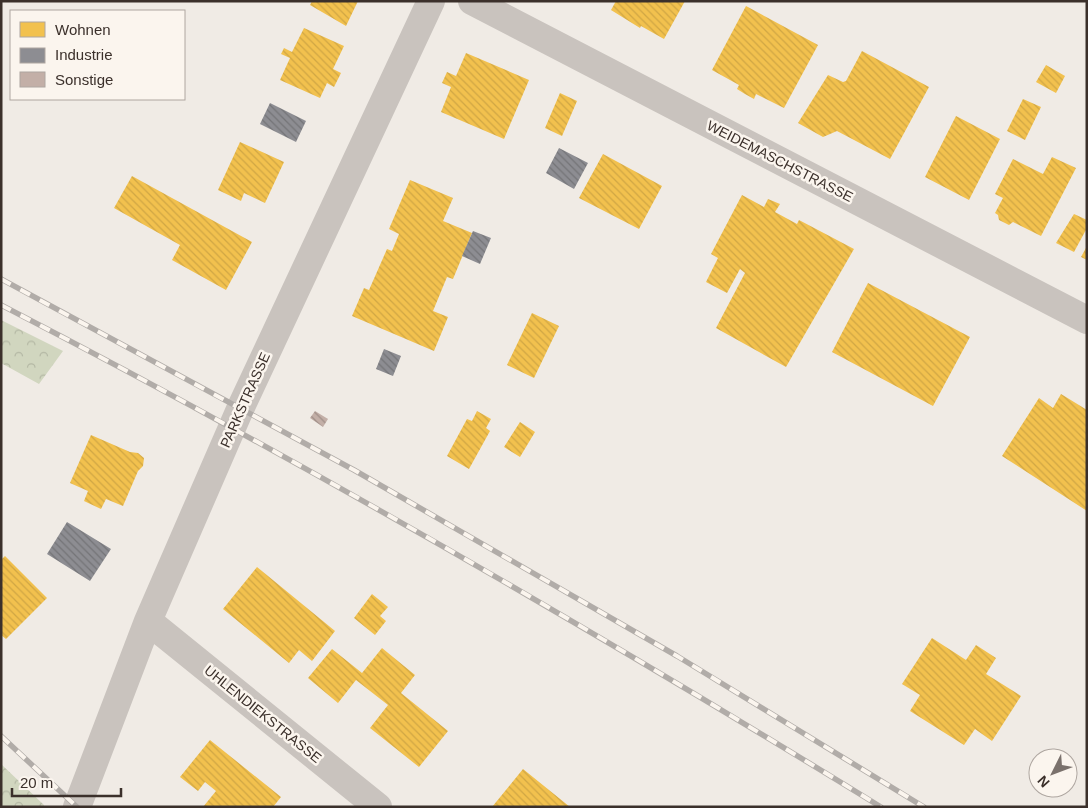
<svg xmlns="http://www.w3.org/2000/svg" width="1088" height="808" font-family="Helvetica,sans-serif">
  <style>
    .forest { fill: url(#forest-crowns) }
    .homes { fill: url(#homes-back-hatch) }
    .industry { fill: url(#industry-back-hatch) }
    .building { fill: url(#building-back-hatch) }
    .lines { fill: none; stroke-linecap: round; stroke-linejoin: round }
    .minor { stroke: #c9c3be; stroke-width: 28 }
    .rail-casing { stroke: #b1aca8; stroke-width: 5.5 }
    .rail { stroke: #fbf5ee; stroke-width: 4; stroke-dasharray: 11; stroke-linecap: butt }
    .labels { text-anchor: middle; stroke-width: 5; stroke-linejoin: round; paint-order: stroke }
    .street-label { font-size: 14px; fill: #3b302b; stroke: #fbf5ee }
  </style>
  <defs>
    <pattern id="forest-crowns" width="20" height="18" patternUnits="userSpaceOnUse" patternTransform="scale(1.25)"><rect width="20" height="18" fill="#d1d6bf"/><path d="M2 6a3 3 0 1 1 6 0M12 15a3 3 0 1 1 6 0" fill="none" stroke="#b4b8a4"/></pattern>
    <pattern id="homes-back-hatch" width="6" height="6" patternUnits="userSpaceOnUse" patternTransform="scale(1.25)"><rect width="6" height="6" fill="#f2c14e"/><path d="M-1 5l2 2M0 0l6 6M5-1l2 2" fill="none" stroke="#d0a644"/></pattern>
    <pattern id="industry-back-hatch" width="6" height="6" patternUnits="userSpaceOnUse" patternTransform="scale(1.25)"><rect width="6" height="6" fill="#8d8d92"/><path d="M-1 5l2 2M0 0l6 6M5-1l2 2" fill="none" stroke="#747477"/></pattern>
    <pattern id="building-back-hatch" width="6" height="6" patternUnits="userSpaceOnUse" patternTransform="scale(1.25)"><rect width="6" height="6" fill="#c3afa7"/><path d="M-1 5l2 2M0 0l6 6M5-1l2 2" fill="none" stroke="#a08f88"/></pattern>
  </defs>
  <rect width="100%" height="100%" fill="#f0ebe5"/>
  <path class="forest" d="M1,320L63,351L39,384L1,363Z
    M1,764L44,805V807H1Z"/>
  <path class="homes" d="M312,1H358L346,26L310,5Z
    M616,1H685L664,39L641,26L640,28L611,10Z
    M746,6L818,45L784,108L756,94L754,99L745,94L737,89L739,85L712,70Z
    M304,28L344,46L333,69L341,73L334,87L327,83L320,98L280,80L290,58L281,54L284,48L292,52Z
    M862,51L929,87L890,159L837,131L823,137L798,123L828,75L843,82L846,81Z
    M466,53L529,80L504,139L441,112L451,87L442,83L447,72L456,76Z
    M1046,65L1065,76L1056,93L1036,82Z
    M560,93L577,101L562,136L545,128Z
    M1023,99L1041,107L1025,140L1007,131Z
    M956,116L1000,139L969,200L925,177Z
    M240,142L284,162L265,203L244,193L241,201L218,190Z
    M603,154L662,186L639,229L579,198Z
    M1052,157L1076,168L1041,236L1013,222L1009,225L999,220L998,215L995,213L1003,198L995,194L1013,159L1043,174Z
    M132,176L252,242L226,290L172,260L180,245L114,208Z
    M410,180L453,198L443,221L472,233L453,279L447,277L433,311L448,317L434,351L352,316L364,288L369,290L387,249L392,251L399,234L389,229Z
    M742,195L764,207L768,199L780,204L775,212L797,224L799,220L854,249L786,367L716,328L745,273L740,269L727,293L706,282L718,258L711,254Z
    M1074,214L1087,220V228L1074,252L1056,243Z
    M1087,246V260L1081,257Z
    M868,283L970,337L933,406L832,352Z
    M532,313L559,326L534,378L507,365Z
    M1061,394L1087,410V511L1002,456L1039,398L1053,408Z
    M477,411L491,419L486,428L490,431L469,469L447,456L467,419L472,421Z
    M520,422L535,432L520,457L504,447Z
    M91,435L130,452L138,453L144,458L143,466L138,471L123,506L106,499L101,509L84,501L88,491L70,483Z
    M5,556L47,598L6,639L1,635V560Z
    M257,567L335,631L312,661L299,650L289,663L223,609Z
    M372,594L388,607L380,616L386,621L375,635L354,618Z
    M932,638L966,660L976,645L996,658L986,674L1021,696L992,741L975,729L964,745L910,711L920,695L902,684Z
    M382,648L415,675L401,693L448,731L419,767L370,728L388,705L356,680L338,703L308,678L332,649L362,673Z
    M210,740L281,797L273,807H203L216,791L205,782L198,791L180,777Z
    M523,769L570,807H492Z"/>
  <path class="industry" d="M270,103L306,121L296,142L260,124Z
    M559,148L588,163L574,189L546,173Z
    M473,231L491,238L480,264L462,256Z
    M384,349L401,356L393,376L376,369Z
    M67,522L111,549L90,581L47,554Z"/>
  <path class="building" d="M315,411L328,419L323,427L310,418Z"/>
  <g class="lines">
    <path class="minor" d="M472,1L1087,320
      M148,621L378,807
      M77,807L148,621L241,407L431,1"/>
    <g class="rail-casing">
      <path id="rail" d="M1,279L354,470L677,656L924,807
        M1,305C301,460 593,630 881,807
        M1,736L77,807"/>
    </g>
    <use href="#rail" class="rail"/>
  </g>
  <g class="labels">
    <g class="street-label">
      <text transform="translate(780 161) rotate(27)" y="5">WEIDEMASCHSTRASSE</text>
      <text transform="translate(245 400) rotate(-66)" y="5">PARKSTRASSE</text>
      <text transform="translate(263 714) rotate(39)" y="5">UHLENDIEKSTRASSE</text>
    </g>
  </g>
  <rect width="1088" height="808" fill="none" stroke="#3b302b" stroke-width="5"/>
  <rect x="10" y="10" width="175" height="90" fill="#fbf5ee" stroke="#aea6a0"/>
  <rect x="20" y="22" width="25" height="15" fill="#f2c14e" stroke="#aea6a0"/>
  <text x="55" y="35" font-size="15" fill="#3b302b">Wohnen</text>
  <rect x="20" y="48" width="25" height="15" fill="#8d8d92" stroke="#aea6a0"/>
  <text x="55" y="60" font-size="15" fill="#3b302b">Industrie</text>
  <rect x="20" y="72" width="25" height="15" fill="#c3afa7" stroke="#aea6a0"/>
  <text x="55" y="85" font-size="15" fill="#3b302b">Sonstige</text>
  <g transform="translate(1053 773) rotate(228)"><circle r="24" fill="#fbf5ee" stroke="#aea6a0"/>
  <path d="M0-4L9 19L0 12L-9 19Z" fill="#7a716c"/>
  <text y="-8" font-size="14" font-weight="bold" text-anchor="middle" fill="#3b302b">N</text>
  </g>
  <path d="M12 788v8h109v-8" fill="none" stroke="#3b302b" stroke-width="2.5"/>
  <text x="20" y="788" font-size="15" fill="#3b302b" stroke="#fbf5ee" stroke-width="4" paint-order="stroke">20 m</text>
</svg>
